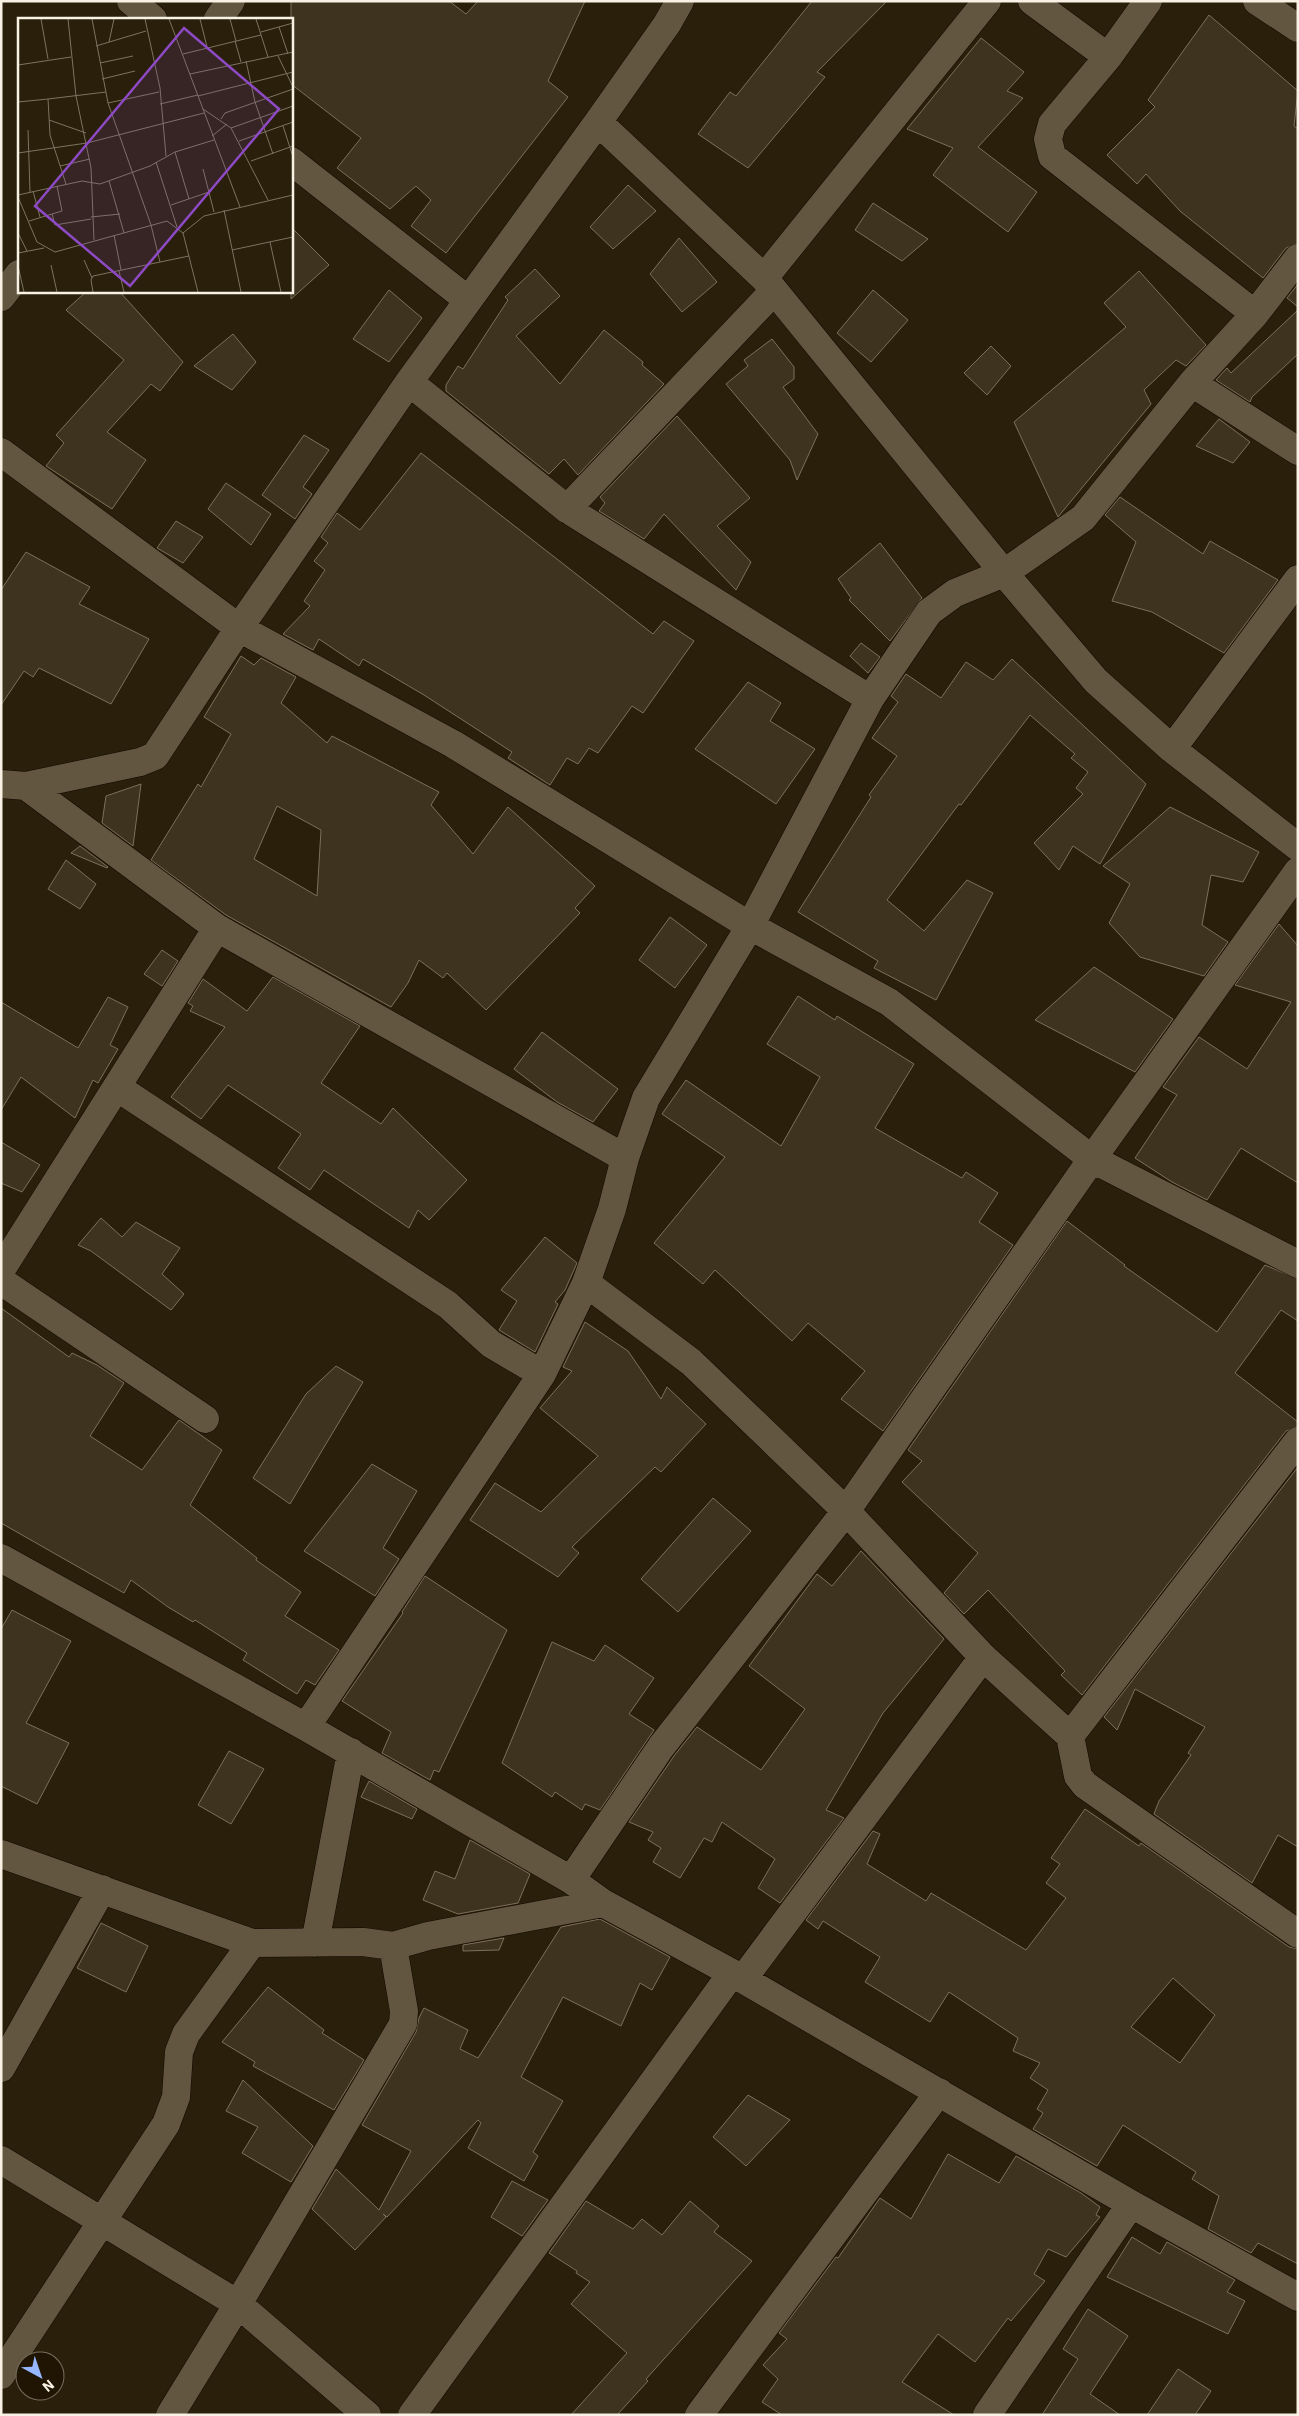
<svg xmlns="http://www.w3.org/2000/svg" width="1299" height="2416" font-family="'IBM Plex Sans',sans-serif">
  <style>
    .building { fill: #3e331e; stroke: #7d705a; fill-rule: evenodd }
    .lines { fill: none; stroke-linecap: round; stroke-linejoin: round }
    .minor-casing { stroke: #120800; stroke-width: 29 }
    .minor { stroke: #625640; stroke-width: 28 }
    .inset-road { fill: none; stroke: #7c7361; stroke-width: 1 }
    .view { fill: #8e4ac5; fill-opacity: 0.15; stroke: #8e4ac5; stroke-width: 2.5 }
    .inset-edge { fill: none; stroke: #f8f1e4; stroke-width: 2.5 }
  </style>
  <rect width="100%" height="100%" fill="#291f0a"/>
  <path class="building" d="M291,1H449L466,14L478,1H585L548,81L568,97L446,253L411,226L431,200L416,186L390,209L337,168L361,138L291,84Z
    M812,1H887L817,72L825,77L748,168L698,134L730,92L736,96Z
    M1209,15L1298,91L1294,126L1298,129V243L1286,248L1263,278L1180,211L1146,174L1137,184L1107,155L1155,107L1148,100Z
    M981,38L1024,72L1007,91L1023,98L978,147L1037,192L1008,232L933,175L953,148L907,129Z
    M628,185L656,211L613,249L590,227Z
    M873,203L928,239L902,261L855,230Z
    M291,227L329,265L291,299Z
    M679,238L717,282L682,312L650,274Z
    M535,269L560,296L516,336L560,384L604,330L643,362L642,365L664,384L578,475L564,459L549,474L446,391V385L458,366L463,369L508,300L505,297Z
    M1139,271L1206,345L1186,366L1176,360L1144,390L1151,404L1058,517L1014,422L1126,327L1104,303Z
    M1298,284V307L1287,298Z
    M389,290L422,318L389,362L353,339Z
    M873,290L908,320L871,362L837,333Z
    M87,291H119L183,362L160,391L151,384L107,432L146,460L112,509L46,466L64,443L56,435L124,360L66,310Z
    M1298,310V354L1252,397L1250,402L1216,380L1227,368L1231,373Z
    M233,334L256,362L232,390L194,366Z
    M772,339L794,367V379L783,387L818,434L797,480L790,460L726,384L748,366L744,360Z
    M991,346L1011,366L987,395L964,373Z
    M677,416L750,498L717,526L751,562L736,590L664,514L644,539L599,511L605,503L600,497Z
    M1219,419L1250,442L1233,463L1196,446Z
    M304,435L329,450L303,487L312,494L295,519L262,495Z
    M421,453L653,634L664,621L694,641L643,713L632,706L598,753L589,748L578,764L567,758L550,785L508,758L512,752L424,695L363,659L359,666L319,639L313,650L283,634L310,606L304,601L325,570L314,561L328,543L321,537L337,513L360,530Z
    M226,483L271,514L251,545L208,509Z
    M1120,497L1203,554L1210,541L1278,580L1224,653L1152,612L1112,601L1136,542L1105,515Z
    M176,521L203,537L183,563L157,548Z
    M880,543L922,598L890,641L849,600L851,598L838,579Z
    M26,552L90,587L79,604L149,639L111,704L39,668L33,677L24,671L1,705V590Z
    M861,643L880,657L868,673L850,656Z
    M241,656L254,665L261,658L296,677L281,703L327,743L332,736L439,792L431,805L473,854L508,807L595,886L575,908L580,913L486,1010L447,973L443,978L419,960L408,983L391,1007L226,915L151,860L198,784L201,787L231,734L204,717ZM277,806L321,830L317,896L254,859Z
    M1012,659L1146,784L1100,864L1073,846L1059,870L1034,843L1083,794L1076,788L1088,772L1071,758L1075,754L1030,715L961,805L959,804L887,900L924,931L967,880L993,893L936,1000L874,968L878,961L798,912L871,797L869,795L897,756L872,738L898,702L891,696L906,674L941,698L966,662L993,680Z
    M748,682L781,703L770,721L815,749L776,804L695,749Z
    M141,784L133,846L102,823L106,796Z
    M1170,807L1259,852L1243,882L1211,875L1202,925L1228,942L1204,976L1140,957L1109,923L1130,884L1103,866Z
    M80,846L108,867L107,868L71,853Z
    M66,860L96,884L80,909L48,889Z
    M670,917L707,945L675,988L639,960Z
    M1279,924L1298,946V1183L1241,1148L1207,1200L1172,1182L1135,1158L1177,1095L1163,1087L1199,1037L1247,1069L1291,1002L1235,985Z
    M162,950L178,961L162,986L144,974Z
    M1094,967L1173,1019L1135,1072L1035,1020Z
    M273,977L360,1026L321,1083L381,1124L393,1108L467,1180L429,1220L418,1210L409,1228L324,1170L310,1190L278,1168L301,1134L228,1085L201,1119L171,1097L225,1027L190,1011L193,1006L188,1003L203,979L247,1011Z
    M798,996L835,1020L837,1016L914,1064L875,1128L962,1178L966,1172L998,1193L979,1222L1013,1245L883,1431L841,1399L865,1371L808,1323L792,1341L715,1270L703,1284L654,1243L725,1157L662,1114L686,1080L781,1146L820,1077L767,1044Z
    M108,997L128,1007L110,1045L118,1049L98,1083L93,1080L75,1118L21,1077L1,1110V1002L78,1048Z
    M542,1032L618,1089L593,1122L557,1102L514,1069Z
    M1,1142L40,1165L22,1192L1,1183Z
    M101,1218L122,1237L136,1222L180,1248L162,1274L184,1294L171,1310L91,1251L78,1245Z
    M1067,1221L1125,1265L1124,1266L1217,1332L1265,1265L1298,1279V1321L1281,1310L1235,1373L1298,1422V1426L1286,1431L1082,1695L1061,1675L1065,1671L988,1590L964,1614L944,1593L978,1553L902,1482L922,1461L908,1450Z
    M545,1237L577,1263L565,1290L555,1302L558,1304L535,1352L499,1330L517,1301L501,1290Z
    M1,1308L69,1357L72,1353L97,1365L124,1383L90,1436L142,1470L179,1420L222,1450L190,1505L257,1558L256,1560L301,1592L285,1616L339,1650L315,1685L306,1680L297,1694L243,1660L247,1653L195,1620L193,1622L168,1607L131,1580L124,1593L1,1523Z
    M585,1322L628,1351L661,1399L667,1387L706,1424L661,1472L655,1467L572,1547L579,1553L558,1577L470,1520L495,1483L541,1512L598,1456L540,1408L572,1371L563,1367Z
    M336,1366L363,1382L290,1504L253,1478L306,1394Z
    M372,1464L417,1491L383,1548L399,1559L375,1596L304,1551Z
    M1298,1467V1847L1278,1835L1252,1883L1154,1814L1159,1801L1191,1755L1188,1753L1205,1727L1135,1689L1117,1730L1104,1717Z
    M713,1498L751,1531L678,1612L641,1579Z
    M861,1551L944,1639L883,1713L826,1810L844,1818L780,1903L758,1888L775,1859L722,1822L712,1842L704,1838L680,1878L653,1862L661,1848L648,1840L653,1832L629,1822L674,1756L697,1727L761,1770L805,1709L749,1666L817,1574L832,1586Z
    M425,1576L507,1630L439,1772L434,1770L430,1780L382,1753L391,1732L342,1701L403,1613L402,1612Z
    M12,1610L71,1641L26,1723L69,1743L37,1804L1,1786V1629Z
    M552,1642L594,1661L605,1645L654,1678L629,1714L654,1730L600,1810L585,1804L582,1810L555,1792L552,1797L502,1763Z
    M229,1751L264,1769L231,1824L198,1805Z
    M369,1781L417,1809L412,1819L361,1797Z
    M1085,1809L1139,1846L1141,1843L1289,1947L1298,1949V2264L1258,2243L1251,2253L1208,2229L1219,2196L1192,2179L1196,2172L1123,2125L1097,2166L1033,2129L1043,2113L1037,2109L1048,2090L1030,2078L1040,2063L1013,2051L1018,2038L949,1992L930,2022L865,1982L880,1957L823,1921L818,1929L806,1920L873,1831L880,1834L867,1864L926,1901L931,1893L1026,1950L1066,1898L1046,1883L1060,1864L1051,1858ZM1173,1978L1215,2015L1180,2063L1131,2027Z
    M470,1840L530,1874L518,1903L458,1914L423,1900L435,1871L455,1879Z
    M600,1919L670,1957L652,1990L640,1983L621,2026L563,1997L521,2077L563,2101L533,2152L538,2156L524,2181L468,2148L481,2123L478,2120L387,2217L383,2214L386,2217L355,2250L312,2209L336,2169L379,2210L411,2151L362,2125L416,2032L419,2018L424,2008L468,2030L460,2049L478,2058L561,1927Z
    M101,1923L148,1946L126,1992L77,1968Z
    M504,1938L499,1950L463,1951V1945Z
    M268,1987L324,2030L322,2033L364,2060L334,2110L253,2066L255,2062L222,2042Z
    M243,2080L313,2146L291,2182L242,2153L258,2127L226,2111Z
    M748,2095L790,2120L746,2166L713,2137Z
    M948,2154L999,2183L1016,2156L1081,2193L1100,2207L1096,2215L1100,2217L1066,2257L1048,2249L1034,2274L1045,2281L1011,2321L1008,2318L975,2362L938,2334L902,2382L954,2415H782L762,2402L778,2379L763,2365L787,2339L779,2333L836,2257L838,2258L880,2198L911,2219Z
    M512,2181L548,2200L522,2236L491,2217Z
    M586,2201L633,2229L642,2219L662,2235L690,2201L719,2226L714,2232L752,2261L646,2379L648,2381L617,2415H571L627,2353L571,2304L590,2282L576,2273L577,2271L549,2253Z
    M1132,2237L1160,2254L1167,2242L1235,2280L1227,2292L1245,2301L1228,2334L1107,2277Z
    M1088,2309L1128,2336L1090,2394L1120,2415H1042L1078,2359L1063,2349Z
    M1178,2369L1211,2391L1195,2415H1147Z"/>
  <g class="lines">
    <g class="minor-casing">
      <path id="minor" d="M131,1L153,19
        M1032,1L1108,57
        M1148,1L1108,57L1052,124L1048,139L1052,156L1255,314
        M1257,1L1298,28
        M218,19L231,1
        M598,122L764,278L1004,573L1096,681L1172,749L1298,847
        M291,161L468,300
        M764,278L987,1
        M1,297L19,274
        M409,382L567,509L870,699
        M1192,383L1298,451
        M1,452L239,628L453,744L750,926L889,1002L1092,1159L1298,1264
        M567,509L774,291
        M1172,749L1298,579
        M1,784L26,786L140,762L155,756L239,628L409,382L598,122L667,24L680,1
        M26,786L217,928L625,1158
        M118,1088L448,1305L491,1344L542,1374
        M1,1270L217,928
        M1,1281L205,1419
        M586,1283L691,1362L846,1511L983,1657L1070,1736L1078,1776L1085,1785L1298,1934
        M1,1558L306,1727L571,1880L603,1903L732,1973L1131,2204L1298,2297
        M306,1727L542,1374L586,1283L612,1209L625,1158L646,1098L750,926L870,699L929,612L955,593L1004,573L1083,518L1192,383L1255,314L1298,258
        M1070,1736L1298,1441
        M1,1854L252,1943L363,1942L393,1946L428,1936L603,1903
        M571,1880L661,1747L846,1511L1092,1159L1298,871
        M315,1943L351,1752
        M743,1979L983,1657
        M1,2068L102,1889
        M1,2160L238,2304L367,2415
        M1,2375L166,2124L176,2097L179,2052L186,2034L252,1943
        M170,2415L238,2304L403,2024L404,2011L393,1946
        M412,2415L732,1973
        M699,2415L939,2092
        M987,2415L1131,2204"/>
    </g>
    <use href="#minor" class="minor"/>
  </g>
  <g transform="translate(18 18)">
    <rect width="275" height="275" fill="#291f0a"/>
    <path class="inset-road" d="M23,1L30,41M50,1L58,78L73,150L76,222M74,1L90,85L133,207L142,244M127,1L142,70L148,138M151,1L222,189M182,1L189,29M212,1L218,23M238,1L250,39M261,9L270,36M243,14L275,5M217,23L223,44M91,24L96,1M78,28L128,13M165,36L243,17M260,38L275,69M228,43L237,84L255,136M82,45L115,38M0,47L53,39M172,56L275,34M84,61L117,53M180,78L275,54M0,84L30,81M90,85L141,74M142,86L180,77M185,91L213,110L250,182M203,101L207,95L275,71M31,102L68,115M265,108L275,139M213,110L275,88M10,112L12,174M194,118L209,106M221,123L275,104M157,134L171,181M0,135L69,125L186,95M233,143L275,128M138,144L159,209M42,148L72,141M185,151L196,194M91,163L106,215M48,166L32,117L30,81L88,74M15,173L22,199M0,177L64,163L82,166L132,148L157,134L196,122M0,179L19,224L37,234L149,203L165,215L180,274M153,187L191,174M206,192L223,274M34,196L37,207L73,201M73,199L102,196M11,203L44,193L39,168M0,215L9,233M165,215L186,198L275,177M96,217L103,252M252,224L263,274M214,232L275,219M0,235L26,230M66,242L74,260M33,247L39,274M0,248L6,274M101,253L106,274M75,274L73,262L75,258L171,238"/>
    <path class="view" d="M166,10L261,91L112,268L17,188Z"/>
    <rect width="275" height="275" class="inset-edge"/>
  </g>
  <rect width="1299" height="2416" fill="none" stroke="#f8f1e4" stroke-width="5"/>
  <g transform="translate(40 2376) rotate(140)"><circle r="24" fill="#201503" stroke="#766d5d"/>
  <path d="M0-4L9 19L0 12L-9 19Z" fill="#96b6fd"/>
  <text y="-8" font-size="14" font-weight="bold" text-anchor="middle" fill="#f8f1e4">N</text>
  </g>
</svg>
